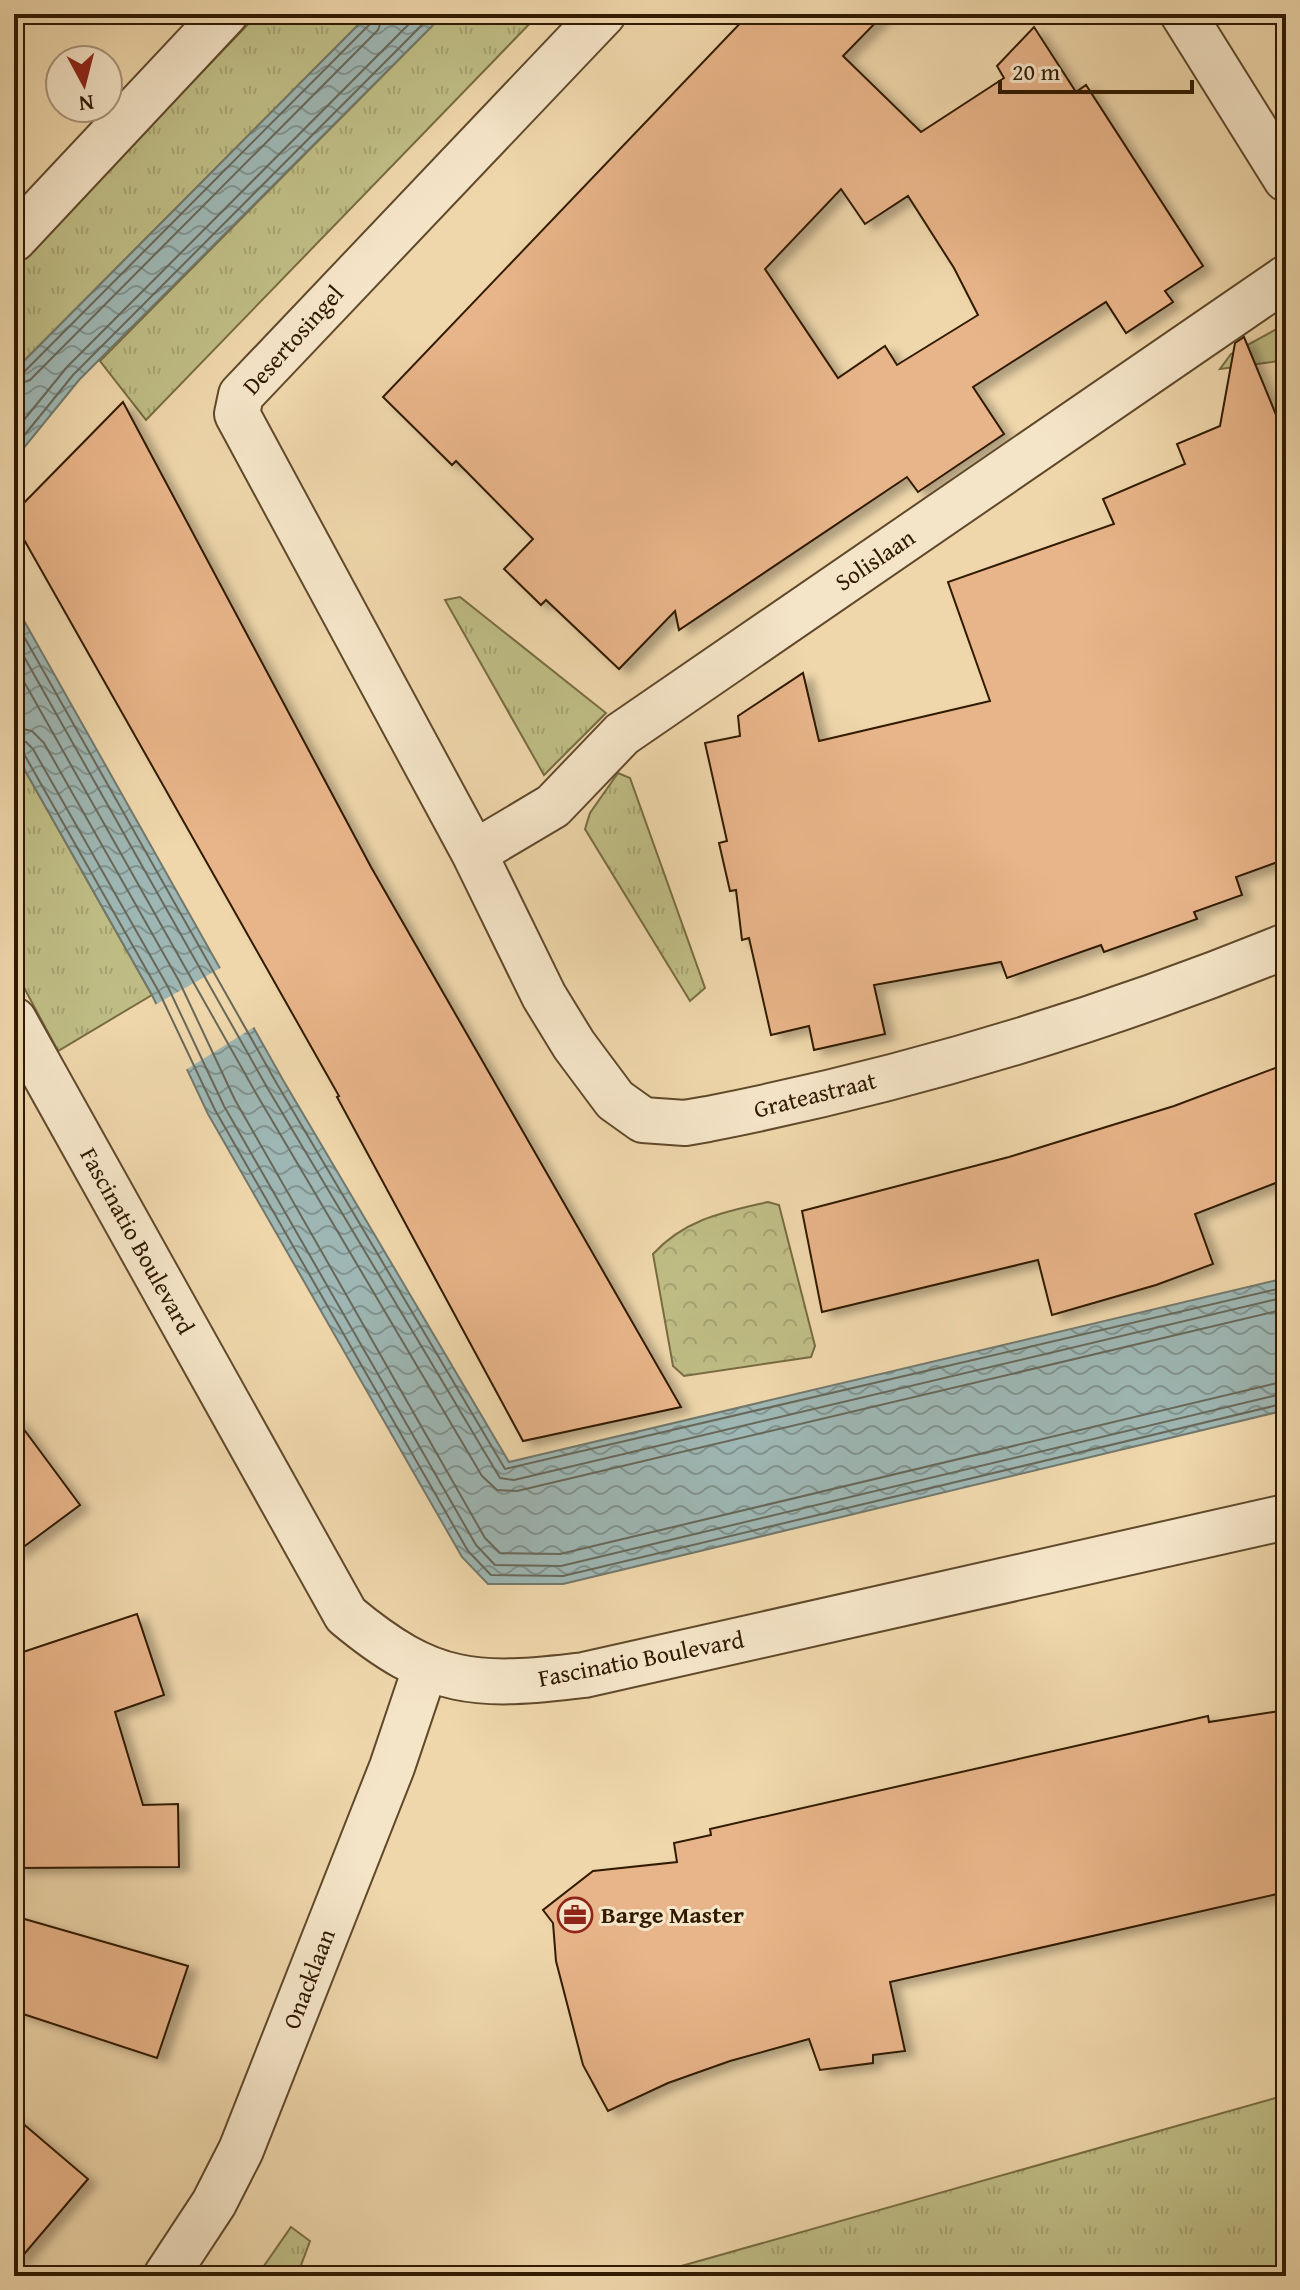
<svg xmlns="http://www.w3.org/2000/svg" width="1300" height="2290" font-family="'Gentium Book Plus',serif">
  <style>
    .grass { fill: url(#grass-tufts); stroke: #786c42; stroke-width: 2 }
    .forest { fill: url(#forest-crowns); stroke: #786c42; stroke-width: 2 }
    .water { fill: url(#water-waves); stroke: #72786c; stroke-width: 2 }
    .pier { fill: #efd7ab }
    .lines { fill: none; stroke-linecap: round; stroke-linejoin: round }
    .shore { stroke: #68685a; stroke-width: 2 }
    .building { fill: #e8b489; stroke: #311a00; stroke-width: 2; fill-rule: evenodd; filter: url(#shadow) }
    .minor-casing { stroke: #60492b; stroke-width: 48 }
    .minor { stroke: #f5e5c8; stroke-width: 44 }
    .labels { text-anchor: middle; stroke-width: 6; stroke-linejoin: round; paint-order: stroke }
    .street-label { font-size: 24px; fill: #311a00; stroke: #f5e5c8 }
    .poi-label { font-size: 24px; font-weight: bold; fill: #311a00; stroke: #f5e5c8; text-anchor: start }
  </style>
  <defs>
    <pattern id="grass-tufts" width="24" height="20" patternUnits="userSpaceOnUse" patternTransform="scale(2)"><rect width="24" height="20" fill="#bfbd85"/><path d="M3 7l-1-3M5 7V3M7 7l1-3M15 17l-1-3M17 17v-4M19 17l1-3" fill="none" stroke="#a5a271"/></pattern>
    <pattern id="forest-crowns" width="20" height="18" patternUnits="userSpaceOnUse" patternTransform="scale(2)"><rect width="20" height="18" fill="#bfbd85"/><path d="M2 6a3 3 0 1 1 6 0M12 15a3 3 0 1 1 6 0" fill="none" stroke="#a5a271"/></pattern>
    <pattern id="water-waves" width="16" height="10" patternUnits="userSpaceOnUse" patternTransform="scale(2)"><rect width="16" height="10" fill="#9eb7b4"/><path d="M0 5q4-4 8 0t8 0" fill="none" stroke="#819490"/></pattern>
    <filter id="shadow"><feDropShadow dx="9" dy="5" stdDeviation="4" flood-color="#0004"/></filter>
  </defs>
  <rect width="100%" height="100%" fill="#efd7ab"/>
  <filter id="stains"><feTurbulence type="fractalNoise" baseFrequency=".0025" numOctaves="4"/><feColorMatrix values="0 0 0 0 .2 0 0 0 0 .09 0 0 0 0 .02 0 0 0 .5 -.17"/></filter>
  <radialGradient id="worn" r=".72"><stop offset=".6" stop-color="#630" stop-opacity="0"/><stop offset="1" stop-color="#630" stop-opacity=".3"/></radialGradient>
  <path class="grass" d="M258,14H369L14,371V267Z
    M444,14H539L146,420L100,361Z
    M1286,324V360L1220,369L1231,354Z
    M460,597L606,713L544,775L445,600Z
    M14,751L152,995L58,1051L14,969Z
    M618,773L630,778L705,988L690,1001L585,829L590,813Z
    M1286,2095V2276H646Z
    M291,2227L310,2241L297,2276H257Z"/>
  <path class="forest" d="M768,1202L779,1205L815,1346L811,1357L684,1376L673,1366L653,1254C685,1219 724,1212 768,1202Z"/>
  <path class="water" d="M369,14H444L79,380L14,460V371Z
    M14,603L283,1080L509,1462L1286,1278V1410L563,1584H488L462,1557L208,1114L152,995L14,751Z"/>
  <path class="pier" d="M224,966L257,1025L184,1071L153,1006Z"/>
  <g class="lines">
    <path class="shore" d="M14,376L23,373L371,23L374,14
      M14,386L30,380L378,30L384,14
      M14,432L67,367L419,14
      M14,448L73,375L433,14
      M14,619L277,1084L505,1469L1286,1287
      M14,639L268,1089L500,1478L514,1480L1286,1297
      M14,664L257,1095L482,1476L497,1490L517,1491L1286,1309
      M14,727L32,731L44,743L179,981L235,1100L485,1538L500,1553L560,1554L1286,1381
      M14,739L26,742L33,749L168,987L224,1106L476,1545L495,1565L561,1566L1286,1393
      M14,749L24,754L159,992L215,1110L468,1551L491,1575L563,1576L1286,1403"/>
  </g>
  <path class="building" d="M749,14H884L843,56L921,132L1004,78L997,66L1034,27L1076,92L1086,85L1203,266L1165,291L1173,302L1126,333L1106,302L973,387L1004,434L918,492L907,477L679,630L675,611L619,669L546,600L541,605L504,569L533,539L456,461L452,465L383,397ZM841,189L865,224L908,196L954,268L978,315L897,365L885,346L838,378L765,269Z
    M1244,337L1286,439V859L1236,877L1242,895L1194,912L1197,919L1104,952L1101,945L1007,978L1001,962L874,985L885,1034L814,1050L809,1026L771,1035L749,938L742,940L736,890L730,891L719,843L727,841L705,743L740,736L738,716L803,673L819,741L990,701L948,582L1114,524L1103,499L1185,464L1177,444L1220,426L1235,343Z
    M123,402L371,867L681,1407L523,1441L337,1097L339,1096L14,522V513Z
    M1286,1064V1179L1195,1214L1213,1264L1156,1285L1052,1315L1038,1260L822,1312L802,1211L1009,1157L1174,1106Z
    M14,1416L80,1505L14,1554Z
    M137,1614L164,1695L115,1712L143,1805L178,1804L179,1867L16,1868L14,1655Z
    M1286,1710V1892L890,1982L905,2051L873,2055V2063L820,2070L809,2039L730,2061L668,2083L608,2111L583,2065L556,1961L553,1923L543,1910L593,1871L677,1862L674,1843L711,1835L710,1829L1208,1716L1209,1722Z
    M14,1916L188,1966L157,2058L14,2011Z
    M14,2116L88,2179L14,2266Z"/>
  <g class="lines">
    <g class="minor-casing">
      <path id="minor" d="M603,14L241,395L237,414L474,853L544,996L574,1045L615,1100L643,1120L685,1123L708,1119C906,1080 1099,1022 1286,946
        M1183,14L1286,179
        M14,239L225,14
        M474,853L553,806L622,734L1286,278
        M14,1020L346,1615C432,1687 476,1688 584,1675L1286,1517
        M166,2276L214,2203L241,2150L392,1767L425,1669"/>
    </g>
    <use href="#minor" class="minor"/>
  </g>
  <defs>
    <g id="office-ring" transform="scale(1.8)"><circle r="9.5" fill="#f5e5c8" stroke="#8f2418" stroke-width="1.5"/><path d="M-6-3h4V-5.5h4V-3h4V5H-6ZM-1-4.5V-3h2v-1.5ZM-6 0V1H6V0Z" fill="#8f2418"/></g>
  </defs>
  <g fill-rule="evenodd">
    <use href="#office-ring" x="575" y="1915"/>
  </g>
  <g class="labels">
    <g class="street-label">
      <text transform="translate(293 340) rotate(-48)" y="8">Desertosingel</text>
      <text transform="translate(875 560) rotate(-34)" y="8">Solislaan</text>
      <text transform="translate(815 1095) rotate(-14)" y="8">Grateastraat</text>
      <text transform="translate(137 1241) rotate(61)" y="8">Fascinatio Boulevard</text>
      <text transform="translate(641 1659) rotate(-11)" y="8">Fascinatio Boulevard</text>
      <text transform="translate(309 1979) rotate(-69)" y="8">Onacklaan</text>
    </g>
    <g class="poi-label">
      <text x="601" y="1923">Barge Master</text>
    </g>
  </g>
  <rect width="1300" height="2290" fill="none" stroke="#efd7ab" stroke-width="48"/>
  <rect x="16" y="16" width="1268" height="2258" fill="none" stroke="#311a00" stroke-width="4"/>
  <rect x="24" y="24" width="1252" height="2242" fill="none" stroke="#311a00" stroke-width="2"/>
  <g transform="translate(84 84) rotate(173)"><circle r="38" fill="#f5e5c8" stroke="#a79478" stroke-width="2"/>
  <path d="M0-6L14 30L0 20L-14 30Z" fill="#8f2418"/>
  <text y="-12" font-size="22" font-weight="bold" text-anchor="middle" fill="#311a00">N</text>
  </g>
  <path d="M1000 80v12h192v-12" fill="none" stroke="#311a00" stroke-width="4"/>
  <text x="1012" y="80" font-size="24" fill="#311a00" stroke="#f5e5c8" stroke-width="6" paint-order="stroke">20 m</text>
  <rect width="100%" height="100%" filter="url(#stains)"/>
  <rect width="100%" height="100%" fill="url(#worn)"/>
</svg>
